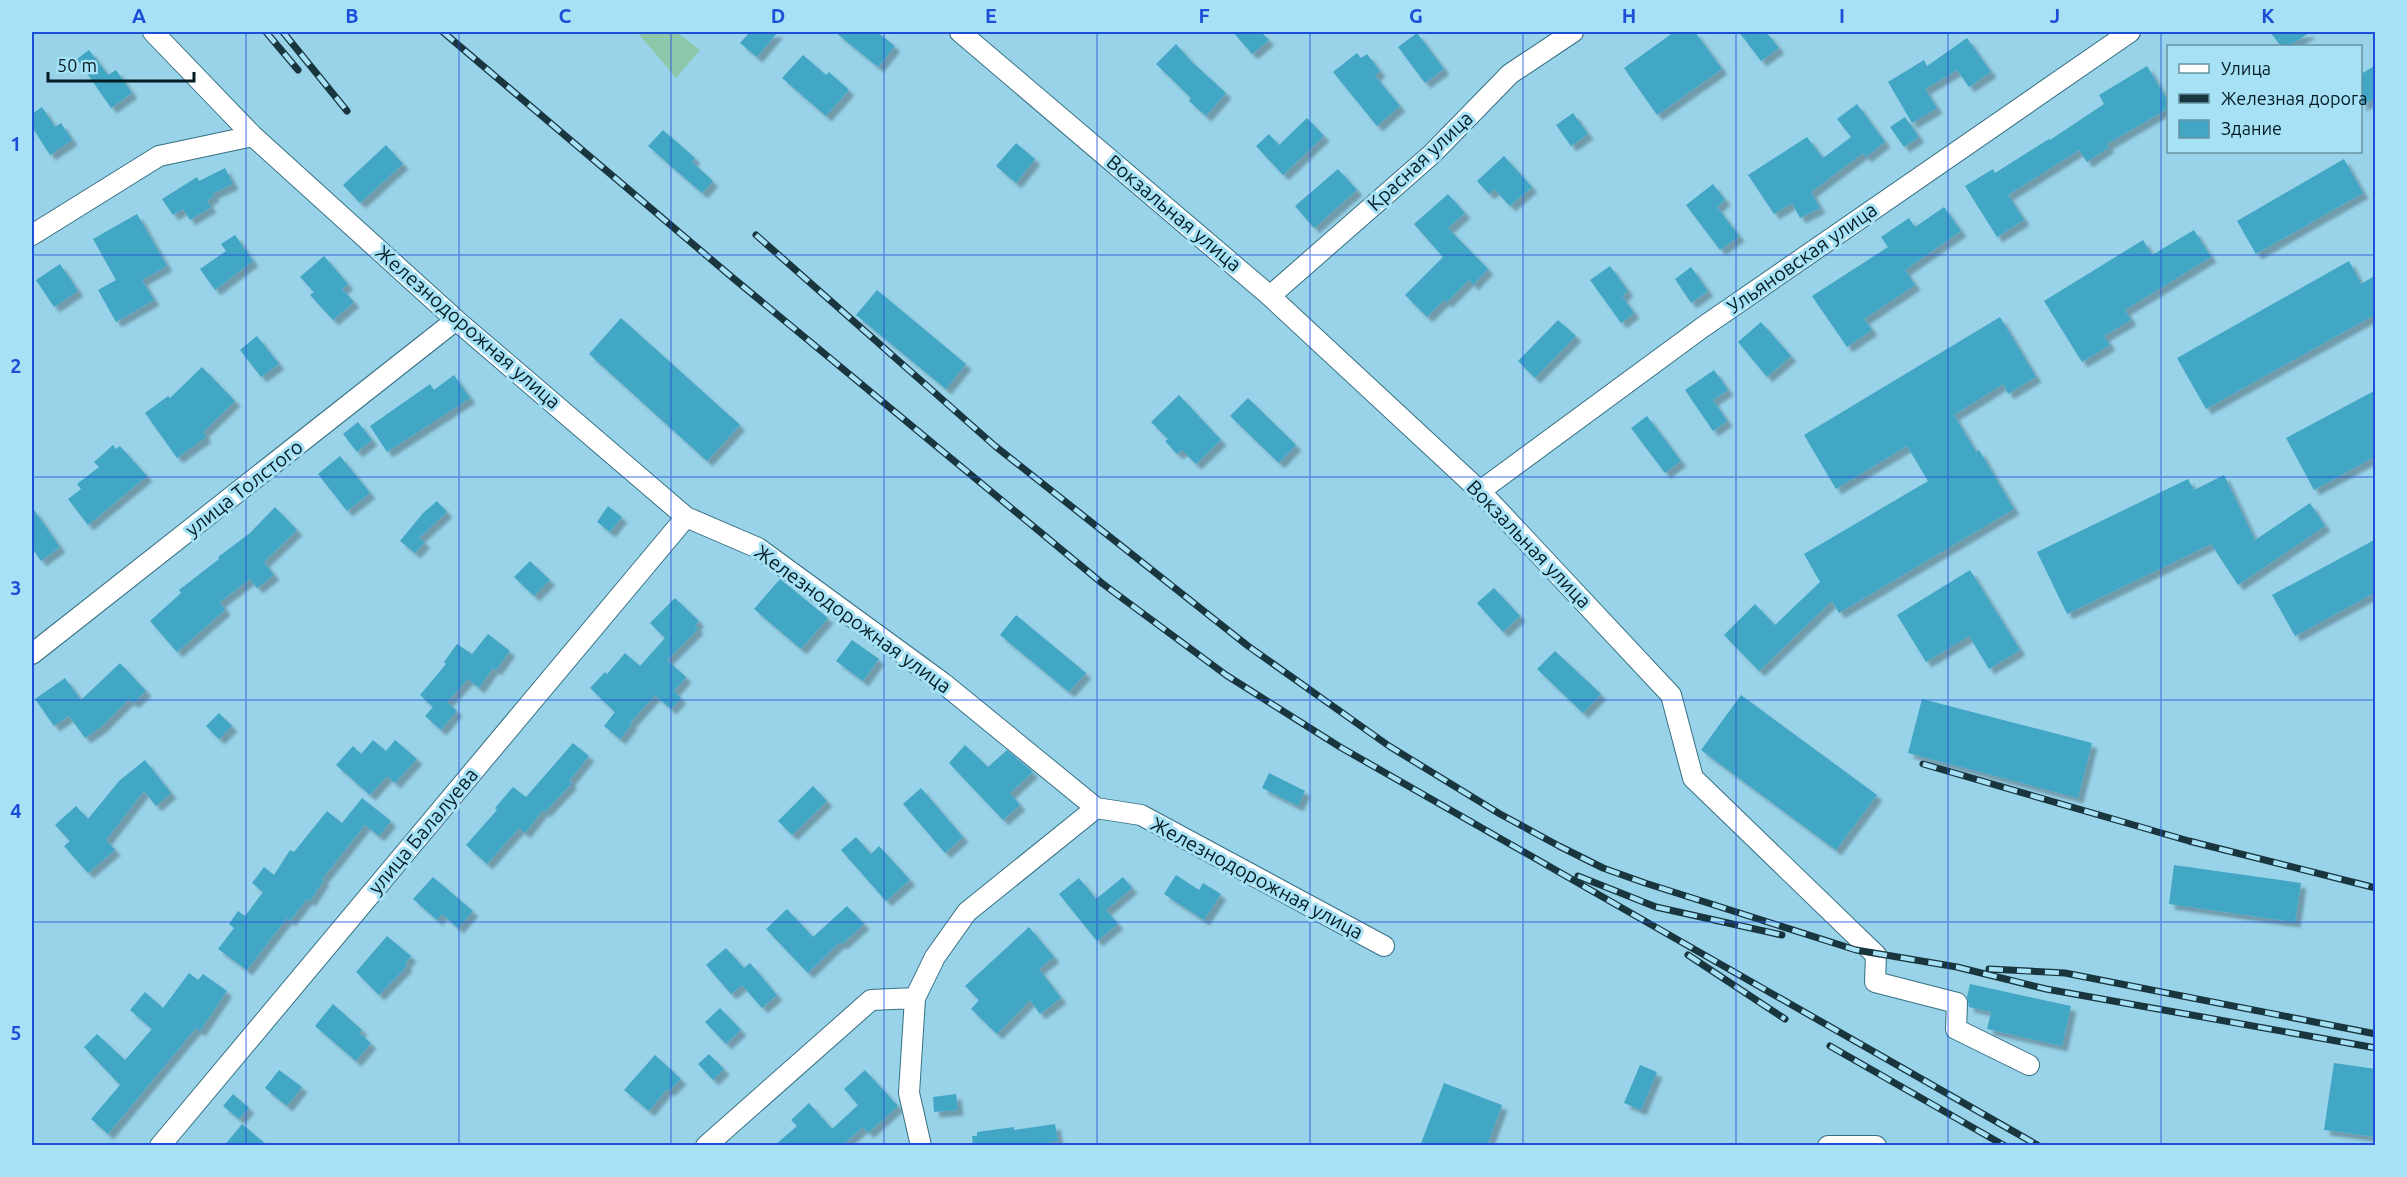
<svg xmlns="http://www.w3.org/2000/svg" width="2407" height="1177" font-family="Ubuntu,sans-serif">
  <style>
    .green { fill: #8ec8ab }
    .building { fill: #43a6c5; filter: url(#shadow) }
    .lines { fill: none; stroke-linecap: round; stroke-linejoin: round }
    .minor-casing { stroke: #377083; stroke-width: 22 }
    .minor { stroke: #fff; stroke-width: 20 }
    .rail-casing { stroke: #19363f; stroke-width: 7 }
    .rail { stroke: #a6e1f6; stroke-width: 4.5; stroke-dasharray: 14; stroke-linecap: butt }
    .grid { fill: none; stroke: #1d4ed8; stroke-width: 1.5; stroke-opacity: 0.55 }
    .labels { text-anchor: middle; stroke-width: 6; stroke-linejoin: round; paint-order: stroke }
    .street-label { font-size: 20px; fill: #051d24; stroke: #a6e1f6 }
    .neatline { fill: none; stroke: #1d4ed8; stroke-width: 2 }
    .grid-label { font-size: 20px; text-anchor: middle; font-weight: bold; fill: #1d4ed8 }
  </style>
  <defs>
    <filter id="shadow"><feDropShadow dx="5.5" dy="5.5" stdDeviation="1.5" flood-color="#0004"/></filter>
  </defs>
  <rect width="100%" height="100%" fill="#99d3e9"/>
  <path class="green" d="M637,32H680L678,33L700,50L676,78Z"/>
  <path class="building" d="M750,32H778L757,57L740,43Z
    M835,32H877L895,46L878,67Z
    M1233,32H1261L1269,40L1252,54Z
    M1674,32H1695L1722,69L1657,115L1624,68Z
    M1739,32H1766L1779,48L1761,61Z
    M2270,32H2311L2288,46H2281Z
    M1417,33L1444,69L1425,83L1398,47Z
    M1967,38L1991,72L1969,87L1957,70L1925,89L1937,108L1912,123L1888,82L1924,60L1927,66Z
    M1176,44L1192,62L1226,93L1206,116L1189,101L1191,98L1156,64Z
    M89,50L108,75L116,70L132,93L111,108L77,59Z
    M1357,53L1361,58L1367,54L1380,71L1375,76L1400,106L1377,126L1333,72Z
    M803,55L826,75L829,72L849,90L826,116L782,78Z
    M2376,65V97L2361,106V74Z
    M2147,66L2169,103V108L2107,144L2109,147L2087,162L2079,150L2008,195L2024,220L1997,237L1965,186L1993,169L1995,173L2049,139L2050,140L2104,104L2099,95Z
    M1857,104L1885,142L1866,157L1863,153L1811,192L1820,208L1800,218L1792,203L1774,214L1748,175L1807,137L1823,158L1851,137L1837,119Z
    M42,107L55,127L61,123L72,140L50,155L32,127V114Z
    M1573,113L1588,134L1571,146L1556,125Z
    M1905,117L1919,137L1904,147L1890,127Z
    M1307,118L1324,136L1283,175L1256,146L1269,134L1279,145Z
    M663,130L695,158L692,162L713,181L702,193L648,146Z
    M1016,143L1035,159L1016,183L996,166Z
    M386,145L403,164L360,203L343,185Z
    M1504,156L1532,187L1510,206L1494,189L1489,194L1477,181Z
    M2344,159L2363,193L2256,254L2237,221Z
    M225,168L233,184L212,194L214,196L207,201L211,207L190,220L183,209L173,215L162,199L197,177L199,181Z
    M1338,169L1357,190L1314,228L1295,206Z
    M1713,184L1725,200L1717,207L1739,236L1720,250L1686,205Z
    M1448,194L1465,213L1448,228L1488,269L1473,285L1469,280L1447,302L1444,300L1427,317L1405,295L1443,257L1414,224Z
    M1944,207L1961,231L1905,270L1915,285L1864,319L1872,330L1847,347L1812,296L1888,247L1881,237L1909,218L1915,227Z
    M137,214L167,266L142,280L154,300L116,322L98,290L116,280L93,239Z
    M2194,230L2211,257L2125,310L2131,320L2104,336L2110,345L2082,362L2044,301L2143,240L2152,255Z
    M235,235L253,261L215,290L200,269L226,251L221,244Z
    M324,256L348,284L342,289L354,302L333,320L310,295L314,292L300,277Z
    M2349,261L2361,284L2376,275V314L2206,409L2177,358Z
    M60,264L78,291L54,307L36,280Z
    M1610,266L1628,291L1622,296L1634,313L1621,323L1590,280Z
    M1691,267L1708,291L1691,303L1675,279Z
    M877,290L966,364L946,389L856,315Z
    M2000,317L2036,377L2008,394L2003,384L1954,415L1976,452L1979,450L2014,509L1839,613L1832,601L1759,671L1724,635L1755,604L1775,625L1820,582L1804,554L1928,481L1907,446L1836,489L1804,435Z
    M621,318L740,425L707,461L589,354Z
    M1558,320L1576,336L1535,378L1518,361Z
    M1761,322L1791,356L1767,377L1738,342Z
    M257,336L279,364L261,377L240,350Z
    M202,367L235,401L203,432L206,437L177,458L145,413L168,396L170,398Z
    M1714,370L1728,390L1713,400L1727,421L1713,431L1685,390Z
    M454,375L470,398L387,452L370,426L430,384L434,390Z
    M2376,390V456L2314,490L2286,438Z
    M1179,395L1221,440L1196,464L1182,450L1177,454L1165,441L1168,439L1151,422Z
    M1248,398L1296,445L1279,463L1230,416Z
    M1647,416L1681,461L1665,473L1631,428Z
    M358,422L372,440L357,452L343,434Z
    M113,445L116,449L120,446L147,476L88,525L68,499L81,489L77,484L99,467L94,462Z
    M340,456L370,493L347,511L318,474Z
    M2224,475L2255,540L2310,503L2325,526L2238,585L2211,544L2067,614L2037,552L2188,479L2194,490Z
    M437,501L447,512L419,538L425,542L415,553L400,541L423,513Z
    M608,506L622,517L610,532L597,522Z
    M32,507L60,547L41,561L32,548Z
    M275,507L297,530L264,562L274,575L257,588L250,579L220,602L225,610L177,652L150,621L181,593L179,590L219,559L218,557L250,533Z
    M2376,539V592L2295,636L2272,595Z
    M530,561L550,580L534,596L514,577Z
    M1970,570L2020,650L1989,669L1969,636L1926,662L1897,615Z
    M780,579L828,618L801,649L754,609Z
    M1494,588L1520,616L1503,632L1477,603Z
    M675,598L699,621L695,625L698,629L667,660L686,677L674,691L681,698L671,709L655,695L630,723L632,724L620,739L604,726L615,712L590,688L605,672L607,674L625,653L640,666L665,638L650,623Z
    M1016,615L1086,673L1069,692L1000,635Z
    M488,634L510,651L496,670L493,668L479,688L468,679L447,702L457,711L441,730L425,716L433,707L420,695L446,664L444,662L457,644L472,654Z
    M852,640L879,659L863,681L836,661Z
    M1555,651L1601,694L1583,713L1537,669Z
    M120,663L146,691L133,703L129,699L101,727L85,738L69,716L54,726L35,699L65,678L81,700Z
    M1741,695L1877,795L1836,850L1701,750Z
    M1922,699L2092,743L2078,798L1908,753Z
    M219,713L232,726L219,739L206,726Z
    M373,740L386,751L395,740L417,759L395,783L387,776L370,795L336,765L353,746L361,754Z
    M573,743L589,756L569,781L572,783L545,812L543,810L525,833L519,828L487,864L466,845L497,810L495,808L513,787L526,797Z
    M965,745L988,767L1007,750L1033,772L1010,793L1020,805L1003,820L949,763Z
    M145,760L171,793L156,806L144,791L106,840L115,850L88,873L64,846L70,841L55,825L76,806L88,819L119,781Z
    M1269,773L1305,791L1298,806L1262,788Z
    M813,786L827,801L792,835L778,821Z
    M921,788L963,837L945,853L903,804Z
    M362,798L391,821L379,836L365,825L322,879L324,880L310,901L307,899L290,921L287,918L247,970L218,949L234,928L229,924L238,911L245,916L263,892L252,883L264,867L274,875L290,850L294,852L327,811L342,823Z
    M856,837L871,854L879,846L910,880L886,901L841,850Z
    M2174,865L2301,883L2295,922L2169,904Z
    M1176,875L1199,890L1203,883L1221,894L1204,920L1164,894Z
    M433,877L473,911L458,928L442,914L437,920L413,899Z
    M1123,877L1132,888L1106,910L1118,924L1097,941L1059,894L1079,878L1096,899Z
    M847,906L864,924L842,944L840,942L808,973L766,929L787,909L813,937Z
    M1029,927L1054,957L1039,969L1061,998L1040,1014L1030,1000L997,1034L971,1009L979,1000L965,986Z
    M387,936L411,956L405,964L407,966L379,995L356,972Z
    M726,948L744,968L750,963L777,995L762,1008L742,985L731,994L706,965Z
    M189,973L198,980L203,974L227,991L200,1031L196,1028L108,1134L91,1119L120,1085L84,1047L97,1034L125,1060L152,1029L130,1010L145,992L163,1008Z
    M1970,984L2071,1006L2062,1046L1987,1029L1991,1012L1969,1007L1967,997Z
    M333,1004L362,1030L359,1033L371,1043L356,1061L315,1026Z
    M720,1008L741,1030L726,1044L705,1022Z
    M709,1054L724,1069L713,1080L698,1064Z
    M655,1055L681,1079L669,1091L667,1089L649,1111L624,1090Z
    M2334,1063L2376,1069V1137L2324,1130Z
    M1640,1065L1657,1072L1641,1110L1624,1103Z
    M279,1070L302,1087L287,1106L265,1088Z
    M865,1070L898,1106L868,1133L863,1127L845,1143L847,1146H774L797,1126L791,1120L809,1103L832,1129L858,1105L844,1089Z
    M1444,1083L1502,1105L1487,1146H1420Z
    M233,1094L249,1108L239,1119L223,1106Z
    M956,1094L958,1110L934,1112L933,1097Z
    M242,1124L268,1146H224Z
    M1055,1124L1058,1141L1029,1146H973L972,1136H977V1132L1014,1127V1130Z"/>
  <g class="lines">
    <g class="minor-casing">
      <path id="minor" d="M153,32L253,136L456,320L686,517L758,548L943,683L1096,808L1141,815L1384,946
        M960,32L1270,296L1480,491L1671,695L1693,778L1876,955L1875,982L1957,1003L1956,1029L2029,1065
        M32,235L159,156L253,136
        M1270,296L1432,154L1510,74L1573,32
        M1480,491L1703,327L2130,32
        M32,654L456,320
        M160,1146L686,517
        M706,1146L871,1000L915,998
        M921,1146L909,1093L915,998L935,957L967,912L1096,808
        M1828,1146H1876"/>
    </g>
    <use href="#minor" class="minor"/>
    <g class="rail-casing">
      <path id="rail" d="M266,32L298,70
        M283,32L347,111
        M443,32L733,278L1103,584L1226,675L1340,747L2039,1146
        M756,235L995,446L1248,646L1389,746L1500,814L1559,846L1603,868L1645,883L1856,950L1957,967L2046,989L2376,1048
        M1923,764L2189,841L2376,888
        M1578,876L1656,907L1782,935
        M1688,955L1785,1019
        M1989,969L2065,973L2376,1034
        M1830,1046L2005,1146"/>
    </g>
    <use href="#rail" class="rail"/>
  </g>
  <path class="grid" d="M246,32V1146M459,32V1146M671,32V1146M884,32V1146M1097,32V1146M1310,32V1146M1523,32V1146M1736,32V1146M1948,32V1146M2161,32V1146M32,255H2376M32,477H2376M32,700H2376M32,922H2376"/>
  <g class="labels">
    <g class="street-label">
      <text transform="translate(1420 161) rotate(-43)" y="7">Красная улица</text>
      <text transform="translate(1174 213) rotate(40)" y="7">Вокзальная улица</text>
      <text transform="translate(1802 258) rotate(-35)" y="7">Ульяновская улица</text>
      <text transform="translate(468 327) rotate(41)" y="7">Железнодорожная улица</text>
      <text transform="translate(244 488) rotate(-38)" y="7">улица Толстого</text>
      <text transform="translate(1529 544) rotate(46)" y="7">Вокзальная улица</text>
      <text transform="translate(853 619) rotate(36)" y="7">Железнодорожная улица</text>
      <text transform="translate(423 831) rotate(-50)" y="7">улица Балалуева</text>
      <text transform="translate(1257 878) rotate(28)" y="7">Железнодорожная улица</text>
    </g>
  </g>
  <rect width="2407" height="1177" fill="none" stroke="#a6e1f6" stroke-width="66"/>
  <rect x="2167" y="45" width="195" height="108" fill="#a6e1f6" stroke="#6693a2" stroke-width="1.5"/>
  <rect x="2179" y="64" width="30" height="9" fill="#ffffff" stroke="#6693a2" stroke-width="1.5"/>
  <text x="2221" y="75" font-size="18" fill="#051d24">Улица</text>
  <rect x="2179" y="94" width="30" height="9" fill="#19363f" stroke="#6693a2" stroke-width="1.5"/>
  <text x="2221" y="105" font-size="18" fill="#051d24">Железная дорога</text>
  <rect x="2179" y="120" width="30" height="18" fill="#43a6c5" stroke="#6693a2" stroke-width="1.5"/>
  <text x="2221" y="135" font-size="18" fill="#051d24">Здание</text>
  <path d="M48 72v9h146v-9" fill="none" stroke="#051d24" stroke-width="3"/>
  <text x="57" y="72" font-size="18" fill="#051d24" stroke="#a6e1f6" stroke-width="4.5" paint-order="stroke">50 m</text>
  <rect x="33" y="33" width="2341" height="1111" class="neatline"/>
  <g class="grid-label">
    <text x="139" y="23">A</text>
    <text x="352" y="23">B</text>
    <text x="565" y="23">C</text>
    <text x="778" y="23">D</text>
    <text x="991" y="23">E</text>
    <text x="1204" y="23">F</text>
    <text x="1416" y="23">G</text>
    <text x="1629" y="23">H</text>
    <text x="1842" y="23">I</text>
    <text x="2055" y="23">J</text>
    <text x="2268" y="23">K</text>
    <text x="16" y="151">1</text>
    <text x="16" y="373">2</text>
    <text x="16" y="595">3</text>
    <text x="16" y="818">4</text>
    <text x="16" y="1040">5</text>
  </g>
</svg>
